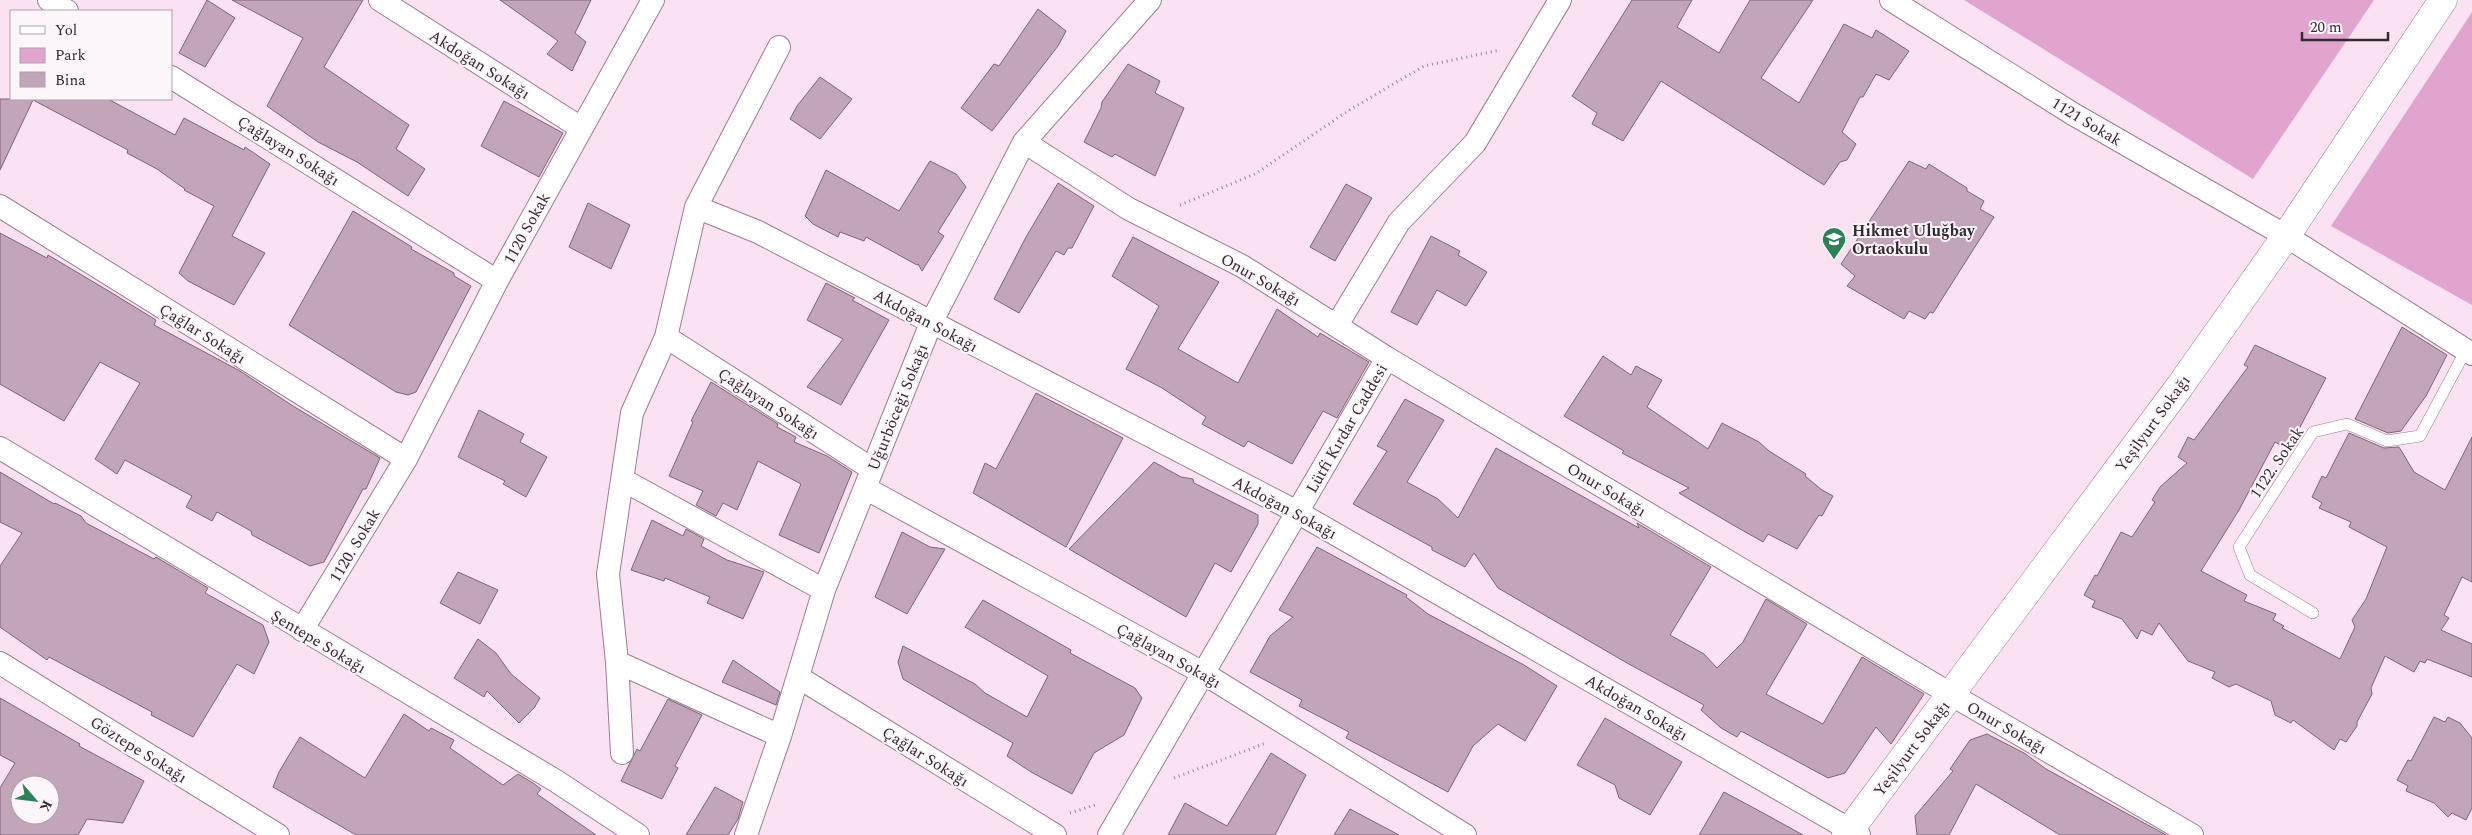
<svg xmlns="http://www.w3.org/2000/svg" width="2472" height="835" font-family="Spectral,serif">
  <style>
    .green { fill: #e1a4cf }
    .building { fill: #c3a5b9; stroke: #7f6477; fill-rule: evenodd }
    .lines { fill: none; stroke-linecap: round; stroke-linejoin: round }
    .lane-casing { stroke: #9b7e92; stroke-width: 12 }
    .street-casing { stroke: #9b7e92; stroke-width: 24 }
    .secondary-casing { stroke: #9b7e92; stroke-width: 29 }
    .path { stroke: #978591; stroke-width: 3; stroke-dasharray: 1 4; stroke-linecap: butt }
    .lane { stroke: #fff; stroke-width: 11 }
    .street { stroke: #fff; stroke-width: 22 }
    .secondary { stroke: #fff; stroke-width: 28 }
    .labels { text-anchor: middle; stroke-width: 4; stroke-linejoin: round; paint-order: stroke }
    .street-label { font-size: 16px; fill: #342931; stroke: #fcf5fa }
    .poi-label { font-size: 16px; font-weight: bold; fill: #342931; stroke: #fcf5fa; text-anchor: start }
  </style>
  <rect width="100%" height="100%" fill="#fbe2f3"/>
  <path class="green" d="M1964,0H2374L2253,179Z
    M2472,12V305L2331,226Z"/>
  <path class="building" d="M207,0L235,18L205,67L179,53Z
    M232,0H363L324,67L409,125L396,149L425,169L408,196L357,162L318,142L267,106L303,38Z
    M500,0H591L575,33L586,42L572,71L547,54L558,41Z
    M1632,0H1692L1677,27L1719,53L1750,0H1813L1761,78L1799,103L1844,24L1872,38L1876,30L1909,51L1889,80L1876,74L1863,97H1860L1842,132L1856,144L1847,160L1840,162L1824,185L1661,81L1623,141L1592,124L1597,113L1572,96Z
    M1038,9L1066,31L1058,46L992,131L961,108L994,64L999,66Z
    M1128,64L1160,81L1155,93L1184,108L1155,176L1115,154L1112,157L1084,142L1101,108L1102,102Z
    M820,77L852,99L820,139L790,119L797,106Z
    M0,99H108L175,135L184,118L244,150L245,147L270,164L232,236L265,253L234,305L188,281L179,273L214,206L184,190L185,189L157,169L127,153L128,150L33,100L0,170Z
    M504,101L563,133L539,177L481,146Z
    M930,161L956,174L966,187L938,232L944,236L922,271L918,264L917,265L866,237L864,241L840,232L838,237L813,224L805,216L826,170L899,211Z
    M1909,161L1926,169L1929,164L1967,188V191L1984,201L1980,209L1994,217L1933,313L1930,312L1925,319L1909,311L1904,319L1847,286L1855,276L1841,264Z
    M1058,183L1094,206L1072,248H1068L1064,255L1056,251L1019,313L994,299L1026,237Z
    M1346,184L1372,198L1335,261L1310,247Z
    M588,203L630,225L611,269L569,247Z
    M353,211L412,247L411,249L454,273V276L471,286L416,392L408,395L396,392L289,325Z
    M0,233L47,258L48,255L112,293L156,320L154,325L240,371L293,406L380,458L366,489H363L324,562L310,566L252,535L251,531L217,512L212,521L186,507L192,496L125,460L117,474L95,459L140,383L100,362L64,421L0,384Z
    M1431,236L1460,251L1458,255L1487,272L1466,306L1437,290L1417,325L1391,312Z
    M1133,237L1219,282L1178,349L1238,383L1277,309L1318,337L1320,333L1369,362L1337,418L1323,411L1292,464L1248,441L1244,447L1202,424L1206,417L1162,388L1126,369L1159,306L1112,276Z
    M826,283L855,298L852,300L889,320L841,405L807,387L843,339L807,320Z
    M2402,327L2447,355L2426,396L2401,431L2388,433L2355,419Z
    M2255,345L2326,378L2299,429L2286,448L2275,442L2239,510L2201,571L2247,595L2244,601L2276,614L2273,620L2284,626L2282,628L2340,659L2355,627L2352,620L2366,599L2387,547L2349,527L2351,522L2319,508L2322,503L2312,497L2322,476L2326,478L2349,433L2384,448L2399,447L2414,472L2445,490L2472,437V582L2462,577L2444,615L2449,618L2441,630L2472,644V677L2427,659L2425,663L2420,661L2414,672L2385,656L2371,688L2372,694L2357,722V726L2346,742L2340,739L2334,750L2293,720L2291,723L2275,715L2271,701L2236,684L2229,687L2212,678L2215,672L2188,661L2159,623L2152,635L2141,630L2137,639L2122,619L2092,607L2095,601L2084,595L2095,575L2097,576L2121,532L2132,537L2155,502L2152,500L2160,487L2187,463L2178,457L2188,437L2194,440L2248,367L2244,365Z
    M1603,356L1631,375L1636,366L1662,380L1647,407L1708,449L1722,423L1759,442L1769,451L1806,474L1805,476L1822,490L1833,496L1822,516L1819,515L1797,549L1768,534L1763,542L1733,525L1679,493L1689,488L1622,453L1624,451L1564,416Z
    M711,382L778,424L777,427L796,437L794,442L827,456L852,472L819,553L779,535L801,484L758,461L737,510L723,503L716,516L696,505L703,491L669,476L693,422L691,421Z
    M1036,393L1123,438L1066,547L973,493L985,463L996,469Z
    M1405,399L1444,420L1407,482L1438,499L1458,518L1496,448L1639,528L1637,523L1711,567L1670,635L1704,654L1717,668L1743,642L1766,599L1807,624L1766,694L1823,724L1862,657L1924,694L1891,744L1876,727L1845,773L1828,778L1741,731L1737,737L1721,728L1701,710L1704,705L1627,663L1498,588L1474,553L1465,567L1432,550V547L1353,504L1387,451L1377,446Z
    M479,410L524,434L520,442L547,457L526,497L503,484L505,481L458,457Z
    M1154,462L1181,477L1193,479L1194,483L1258,515V524L1231,572L1215,563L1186,617L1069,549Z
    M0,472L54,504L55,503L81,516L86,523L154,559L156,557L208,588L205,593L263,625L269,642L254,674L237,664L193,737L151,715L152,712L49,657L47,660L0,627V566L22,533L0,522Z
    M652,520L683,536L686,529L704,539L701,546L727,560L764,572L743,619L707,603L710,597L665,578L664,581L631,570Z
    M902,532L930,547L945,549L907,614L875,597Z
    M1317,547L1407,595L1406,597L1428,614L1524,665L1557,686L1525,741L1498,724L1473,746L1448,792L1346,738L1349,732L1299,706L1302,700L1250,672L1270,636L1293,617L1279,610Z
    M458,572L498,590L480,624L440,603Z
    M983,600L1071,650L1070,653L1135,688L1142,698L1124,735L1094,753L1072,794L1031,772L1007,756L1013,743L903,679L898,662L903,646L975,684L985,693L1027,717L1048,676L965,627Z
    M478,639L496,653L511,674L540,698L534,708L519,723L487,691L484,697L454,678Z
    M733,660L780,692L776,705L722,682Z
    M0,698L80,744L79,746L144,781L123,823L87,819L78,835H0V788L15,763L0,755ZM20,785H50V815H20Z
    M668,699L702,715L675,766L678,768L662,799L621,781L637,749L640,751Z
    M404,714L429,731L431,728L454,740L450,748L503,785L518,774L533,783L541,789L537,794L596,835H356L273,787L279,772L300,737L365,778Z
    M2434,717L2445,722L2448,717L2460,723L2472,738V808L2466,820L2452,813L2448,817L2434,803L2406,791L2408,786L2397,780L2408,760L2411,761Z
    M1605,718L1682,762L1650,815L1619,798L1615,785L1577,765Z
    M1987,734L2024,753L2046,769L2166,835H2060L1976,784L1949,835H1917L1915,816L1953,771L1950,769L1970,740Z
    M1271,753L1306,775L1275,835H1168L1185,803L1227,826Z
    M715,787L743,802L738,819L728,835H686Z
    M1724,792L1765,814L1803,835H1699Z
    M1350,809L1399,835H1334Z"/>
  <g class="lines">
    <g class="lane-casing">
      <path id="lane" d="M2313,613L2250,575L2239,547L2313,432L2347,424L2387,441L2420,436L2466,350"/>
    </g>
    <g class="street-casing">
      <path id="street" d="M49,0L67,11
        M380,0L581,128
        M1891,0L2073,114L2286,236L2472,354
        M779,47L696,207L666,337L632,413L608,574L617,662L780,736
        M171,77L497,281
        M1024,142L1129,209L1242,266L1387,358L1952,695L2192,835
        M0,206L406,459
        M696,207L758,232L1297,512L1859,835
        M1337,325L1399,222L1475,143L1560,0
        M666,337L872,469
        M0,448L556,781L638,835
        M623,480L824,590
        M865,488L1203,673L1465,835
        M302,630L406,459L497,281L653,0
        M617,662L622,753
        M0,663L278,835
        M798,677L1055,835
        M746,835L780,736L824,590L931,323L1024,142L1150,0
        M1109,835L1387,358"/>
    </g>
    <g class="secondary-casing">
      <path id="secondary" d="M1846,835L2180,386L2286,236L2443,0"/>
    </g>
    <path class="path" d="M1180,205L1255,174L1351,109L1424,66L1500,50
      M1174,778L1266,743
      M1070,813L1095,805"/>
    <use href="#lane" class="lane"/>
    <use href="#street" class="street"/>
    <use href="#secondary" class="secondary"/>
  </g>
  <defs>
    <g id="school-pin" transform="scale(1.25)"><path d="M0 17L-7.5 6A9.5 9.5 0 1 1 7.5 6Z" fill="#2b8257" stroke="#fcf5fa"/><path d="M0-5L7-2L0 1L-7-2ZM-4 1L0 2.5L4 1V4Q0 6-4 4Z" fill="#fff"/></g>
  </defs>
  <g fill-rule="evenodd">
    <use href="#school-pin" x="1834" y="239"/>
  </g>
  <g class="labels">
    <g class="street-label">
      <text transform="translate(480 64) rotate(32)" y="6">Akdoğan Sokağı</text>
      <text transform="translate(2087 121) rotate(31)" y="6">1121 Sokak</text>
      <text transform="translate(289 150) rotate(32)" y="6">Çağlayan Sokağı</text>
      <text transform="translate(526 228) rotate(-61)" y="6">1120 Sokak</text>
      <text transform="translate(1261 279) rotate(30)" y="6">Onur Sokağı</text>
      <text transform="translate(926 320) rotate(28)" y="6">Akdoğan Sokağı</text>
      <text transform="translate(203 333) rotate(32)" y="6">Çağlar Sokağı</text>
      <text transform="translate(769 403) rotate(33)" y="6">Çağlayan Sokağı</text>
      <text transform="translate(897 407) rotate(-68)" y="6">Uğurböceği Sokağı</text>
      <text transform="translate(2152 423) rotate(-54)" y="6">Yeşilyurt Sokağı</text>
      <text transform="translate(1346 428) rotate(-60)" y="6">Lütfi Kırdar Caddesi</text>
      <text transform="translate(2276 462) rotate(-56)" y="6">1122. Sokak</text>
      <text transform="translate(1607 489) rotate(31)" y="6">Onur Sokağı</text>
      <text transform="translate(1285 507) rotate(28)" y="6">Akdoğan Sokağı</text>
      <text transform="translate(354 545) rotate(-59)" y="6">1120. Sokak</text>
      <text transform="translate(319 641) rotate(31)" y="6">Şentepe Sokağı</text>
      <text transform="translate(1169 655) rotate(29)" y="6">Çağlayan Sokağı</text>
      <text transform="translate(1637 707) rotate(30)" y="6">Akdoğan Sokağı</text>
      <text transform="translate(2007 727) rotate(30)" y="6">Onur Sokağı</text>
      <text transform="translate(1911 748) rotate(-53)" y="6">Yeşilyurt Sokağı</text>
      <text transform="translate(139 749) rotate(32)" y="6">Göztepe Sokağı</text>
      <text transform="translate(926 756) rotate(32)" y="6">Çağlar Sokağı</text>
    </g>
    <g class="poi-label">
      <text x="1852" y="236">Hikmet Uluğbay<tspan x="1852" dy="18">Ortaokulu</tspan></text>
    </g>
  </g>
  <rect x="10" y="10" width="162" height="90" fill="#fcf5fa" stroke="#aca3aa"/>
  <rect x="20" y="26" width="25" height="8" fill="#ffffff" stroke="#aca3aa"/>
  <text x="55" y="35" font-size="15" fill="#342931">Yol</text>
  <rect x="20" y="48" width="25" height="15" fill="#e1a4cf" stroke="#aca3aa"/>
  <text x="55" y="60" font-size="15" fill="#342931">Park</text>
  <rect x="20" y="72" width="25" height="15" fill="#c3a5b9" stroke="#aca3aa"/>
  <text x="55" y="85" font-size="15" fill="#342931">Bina</text>
  <g transform="translate(35 800) rotate(118)"><circle r="24" fill="#fcf5fa" stroke="#aca3aa"/>
  <path d="M0-4L9 19L0 12L-9 19Z" fill="#2b8257"/>
  <text y="-8" font-size="14" font-weight="bold" text-anchor="middle" fill="#342931">K</text>
  </g>
  <path d="M2302 32v8h86v-8" fill="none" stroke="#342931" stroke-width="2.5"/>
  <text x="2310" y="32" font-size="15" fill="#342931" stroke="#fcf5fa" stroke-width="4" paint-order="stroke">20 m</text>
</svg>
